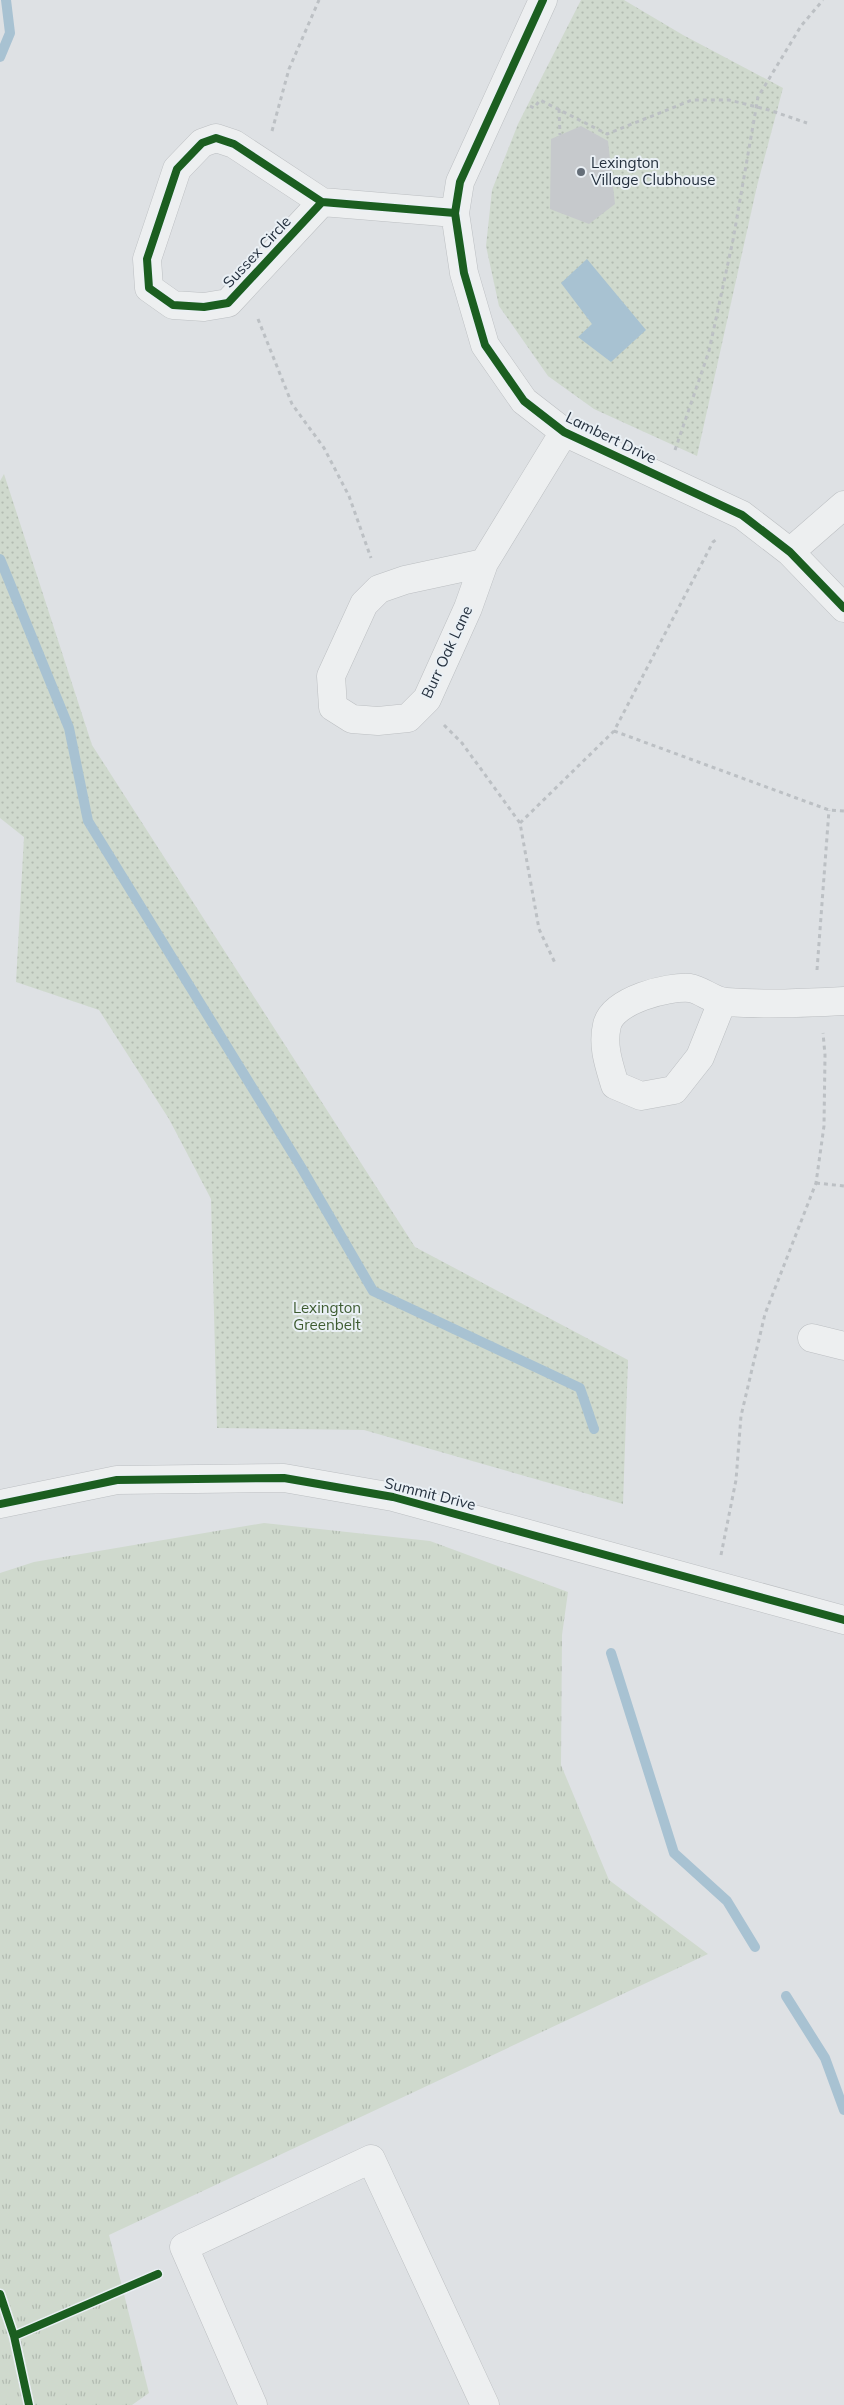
<svg xmlns="http://www.w3.org/2000/svg" width="844" height="2405" font-family="Mulish,sans-serif">
  <style>
    .grass { fill: url(#grass-tufts) }
    .park { fill: url(#park-dots) }
    .water { fill: #a8c2d2 }
    .lines { fill: none; stroke-linecap: round; stroke-linejoin: round }
    .stream { stroke: #a8c2d2; stroke-width: 10 }
    .building { fill: #c6c9cc }
    .minor-casing { stroke: #bcbfc2; stroke-width: 29 }
    .path { stroke: #bcc0c4; stroke-width: 3; stroke-dasharray: 4 4; stroke-linecap: butt }
    .minor { stroke: #edeff0; stroke-width: 28 }
    .cycleway-casing { stroke: #eaf0f5; stroke-width: 11 }
    .cycleway { stroke: #1b5e20; stroke-width: 8 }
    .poi-dot { fill: #656e78; stroke: #eaf0f5; stroke-width: 2 }
    .labels { text-anchor: middle; stroke-width: 4; stroke-linejoin: round; paint-order: stroke }
    .poi-label { font-size: 15px; fill: #24303e; stroke: #eaf0f5; text-anchor: start }
    .street-label { font-size: 15px; fill: #24303e; stroke: #eaf0f5 }
    .park-label { font-size: 15px; fill: #3d5b30; stroke: #eaf0f5 }
  </style>
  <defs>
    <pattern id="grass-tufts" width="24" height="20" patternUnits="userSpaceOnUse" patternTransform="scale(1.25)"><rect width="24" height="20" fill="#cfd9cd"/><path d="M3 7l-1-3M5 7V3M7 7l1-3M15 17l-1-3M17 17v-4M19 17l1-3" fill="none" stroke="#b2bbb1"/></pattern>
    <pattern id="park-dots" width="8" height="8" patternUnits="userSpaceOnUse" patternTransform="scale(1.25)"><rect width="8" height="8" fill="#cfd9cd"/><path d="M2 2h.1M6 6h.1" fill="none" stroke="#b2bbb1" stroke-width="1.8" stroke-linecap="round"/></pattern>
  </defs>
  <rect width="100%" height="100%" fill="#dee1e4"/>
  <path class="grass" d="M264,1523L430,1541L568,1592L562,1635L561,1765L609,1880L708,1954L109,2235L149,2393L132,2405H0V1573L34,1562Z"/>
  <path class="park" d="M581,0H624L683,35L783,88L757,186L697,456L594,409L548,376L499,306L486,246L492,190L518,124Z
    M4,474L92,745L415,1247L628,1360L623,1504L364,1430L217,1428L211,1199L169,1119L99,1010L16,982L24,837L0,818V481Z"/>
  <path class="water" d="M587,259L646,330L611,362L578,337L592,324L561,283Z"/>
  <g class="lines">
    <path class="stream" d="M0,57L10,33L6,0
      M0,559L69,728L88,821L301,1167L373,1291L580,1388L594,1429
      M611,1653L674,1853L727,1901L755,1947
      M786,1996L825,2058L844,2110"/>
  </g>
  <path class="building" d="M581,126L608,141L615,204L589,224L550,209L551,139Z"/>
  <g class="lines">
    <g class="minor-casing">
      <path id="minor" d="M543,0L460,182L455,213L464,273L485,345L524,401L564,432L742,515L790,552L844,608
        M322,202L228,303L204,307L173,305L149,288L147,259L177,169L202,143L216,138L234,144L322,202L455,213
        M790,552L844,505
        M484,563L405,580L379,589L364,604L331,676L333,707L352,719L378,721L408,718L427,699L468,608L484,563L564,432
        M722,1002L700,1057L674,1090L641,1096L615,1085C609,1065 602,1046 607,1025C613,1000 668,986 690,988C702,990 713,1001 726,1002C765,1005 805,1003 844,1001
        M812,1338L844,1346
        M0,1504L117,1480L284,1478L393,1497L844,1620
        M253,2405L184,2247L371,2159L485,2405"/>
    </g>
    <path class="path" d="M530,106L534,108L540,100L607,134L692,100H729L769,110L807,123
      M559,109L560,135
      M272,131L289,69L319,0
      M258,319L292,404L324,448L349,496L371,558
      M675,450L709,351L733,240L758,97L801,26L823,0
      M444,725L462,743L520,823L539,929L555,963
      M614,731L829,810L844,811
      M520,823L614,731L713,542L718,538
      M817,970L829,810
      M816,1183L844,1186
      M721,1555L736,1480L741,1416L765,1314L816,1183L824,1126L825,1055L823,1033"/>
    <use href="#minor" class="minor"/>
    <g class="cycleway-casing">
      <path id="cycleway" d="M543,0L460,182L455,213L464,273L485,345L524,401L564,432L742,515L790,552L844,608
        M322,202L228,303L204,307L173,305L149,288L147,259L177,169L202,143L216,138L234,144L322,202L455,213
        M0,1504L117,1480L284,1478L393,1497L844,1620
        M0,2294L14,2336L29,2405
        M14,2336L158,2274"/>
    </g>
    <use href="#cycleway" class="cycleway"/>
  </g>
  <circle class="poi-dot" cx="581" cy="172" r="5"/>
  <g class="labels">
    <g class="poi-label">
      <text x="591" y="168">Lexington<tspan x="591" dy="17">Village Clubhouse</tspan></text>
    </g>
    <g class="street-label">
      <text transform="translate(257 252) rotate(-47)" y="5">Sussex Circle</text>
      <text transform="translate(611 438) rotate(26)" y="5">Lambert Drive</text>
      <text transform="translate(447 652) rotate(-65)" y="5">Burr Oak Lane</text>
      <text transform="translate(430 1494) rotate(14)" y="5">Summit Drive</text>
    </g>
    <g class="park-label">
      <text x="327" y="1313">Lexington<tspan x="327" dy="17">Greenbelt</tspan></text>
    </g>
  </g>
</svg>
